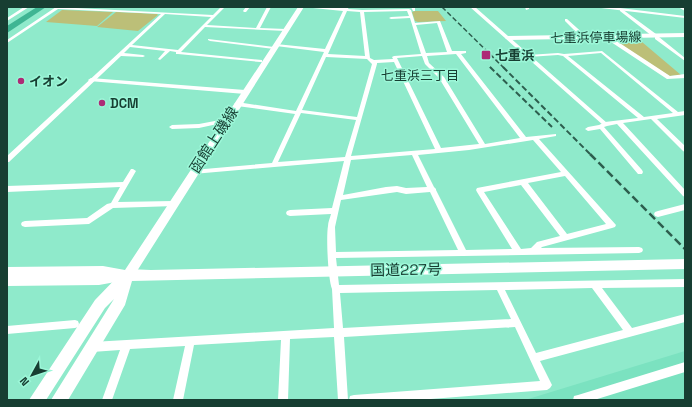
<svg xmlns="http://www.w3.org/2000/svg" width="692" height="407" font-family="'Space Grotesk','Noto Sans JP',sans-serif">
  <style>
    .built { fill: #7be2c0 }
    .green { fill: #bcbf78 }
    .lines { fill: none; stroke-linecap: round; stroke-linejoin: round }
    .river { fill: #3fb593; fill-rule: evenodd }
    .minor { fill: #fff; fill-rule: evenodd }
    .tertiary { fill: #fff; fill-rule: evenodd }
    .secondary { fill: #fff; fill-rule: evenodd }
    .primary { fill: #fff; fill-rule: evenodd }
    .trunk { fill: #fff; fill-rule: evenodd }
    .rail-far2 { stroke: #2d5e4e; stroke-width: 1.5; stroke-dasharray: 5 2.5; stroke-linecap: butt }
    .rail-far1 { stroke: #2d5e4e; stroke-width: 2; stroke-dasharray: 6 3; stroke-linecap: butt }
    .rail { stroke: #2d5e4e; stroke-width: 2.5; stroke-dasharray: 8 4; stroke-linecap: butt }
    .poi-dot { fill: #ad2b76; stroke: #9cf7d8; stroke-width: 1.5 }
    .labels { text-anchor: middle; stroke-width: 3; stroke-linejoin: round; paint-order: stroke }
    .far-street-label { font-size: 13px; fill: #173e32; stroke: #9cf7d8 }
    .far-poi-label { font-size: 13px; font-weight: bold; fill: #173e32; stroke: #9cf7d8; text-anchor: start }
    .far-neighbourhood-label { font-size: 13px; fill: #173e32; stroke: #9cf7d8 }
    .street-label { font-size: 15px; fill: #173e32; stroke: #9cf7d8 }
  </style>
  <rect width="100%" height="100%" fill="#8feacb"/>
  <path class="built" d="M685,351V400H525Z"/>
  <path class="green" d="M62,10L113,12L97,26L46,22Z
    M415,11H438L446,21L418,22L415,21L412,12Z
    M116,12L157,14L158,15L138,31L97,27Z
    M642,42L681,75L669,76L617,43Z"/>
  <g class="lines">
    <path class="river" d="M37,7H46L7,33V26Z"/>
    <path class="minor" d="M24,7H29L7,21V18Z
      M56,7L213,15L221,7H225L207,25L256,28L267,7H271L260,28L286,29L288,30L286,31L205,27L181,52L262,60V62H260L178,54H176V52L170,51L160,60L158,59L165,51L130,47L124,53L143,55L145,56L143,57L121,56L9,162H7V156L161,14L58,9L7,43V40ZM165,14L211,17L178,50L132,45Z
      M246,7H250L246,12H244L243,11Z
      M311,7L344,8L345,7H349L348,9L362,10L409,9L411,10L415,23L440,21L452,51H466V53L461,54L526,137L556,134V136L539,139L616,225L615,227L612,228L542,247L541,248L639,247L642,248L643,250L642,252L639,253L336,258L339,285L685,279V287L602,288L632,328L685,314V322L540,361L552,385L550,388L547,390L418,400H349L350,396L354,395L540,381L515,327L344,337L348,400H338L334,337L290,339L288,400H278L281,340L194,345L183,400H173L185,346L130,349L112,400H102L120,350L92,352L89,350L87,347L89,344L92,342L334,328L332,289C328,279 326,237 328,226C328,222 330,218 331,214L290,216L287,215L286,213L287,211L290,210L332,208L344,161L193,174L190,172L193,170L272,163L295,114L237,106L234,104L237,102L296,111L324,52L276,46L274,45L276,44L325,49L343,11L313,8ZM347,11L360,12L365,56L328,54ZM407,11L409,16L391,17L389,18L391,19L410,18L421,54L394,56L392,57L393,59L374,60L370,58L364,12ZM437,23L447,52L426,53L416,25ZM456,54L520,138L485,144L444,77L429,63L427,56ZM422,56L425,64L439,78L479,144L441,148L397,58ZM326,57L367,59L372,64L357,117L302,110ZM394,62L435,149L351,156L377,64V63ZM301,113L356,120L345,157L278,162ZM533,140L561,172L477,188L476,190L477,192L512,249L466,250L436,190V189L434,187L418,155L469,150ZM412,155L427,187L406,188L397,186L386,187L343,195L351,160ZM565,176L606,224L567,234L528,183ZM521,185L560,236L537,242L531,248L521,249L484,192ZM397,192L406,194L430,192L458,250L336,252L335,227L341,200ZM592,288L623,330L536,353L505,290ZM497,290L511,319L343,328L340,293Z
      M411,7H415V11H413Z
      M525,7H529V9L526,10Z
      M620,9H622L656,34V36H652L620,11Z
      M565,19H567L586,36V38H582L565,21Z
      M655,37H659L685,58V61L655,39Z
      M608,38H612L670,76L685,74V78L667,79L608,40Z
      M208,39L274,47L276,48L274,49L210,41L208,40Z
      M602,51L678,112L685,111V115L657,119L685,146V152L683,151L651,119L623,123L685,190V197L683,196L617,124L607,126L604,127L642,170L643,172L642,174H638L600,129L588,131L585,129L588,127L599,125L605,122L638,118L563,56L558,55L528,57L526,56L528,55L558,53L564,54ZM601,53L673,113L644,117L568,56Z
      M220,120L223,122L222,123L199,128L172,129L169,127L172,125L199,124Z
      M131,169H133L136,171L118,202L173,201L175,202L177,204L175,206L113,208L89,224L25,227L22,226L21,224L22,222L25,221L87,218L107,204L111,203L120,187L7,192V186L123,182Z
      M685,204V210L658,217L655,216L654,214L655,212L658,211Z
      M75,320L78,321L79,324L78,327L75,328L7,334V326Z
      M685,362V372L594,400H573L574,396L578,395Z"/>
    <path class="tertiary" d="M470,7H475L607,123V125H603Z
      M599,7H612L685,16V18L601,8Z
      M91,78L245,90L248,92L245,94L89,81L88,80Z"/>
    <path class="secondary" d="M685,33V37L508,40L505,38L508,36Z"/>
    <path class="primary" d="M298,7H304L132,279L99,285L7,286V267L103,266L125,270Z"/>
    <path class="trunk" d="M678,7H685V11Z
      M685,259V269L132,281L125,305L68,400H51L114,299L105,308L46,400H29L95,300L123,271L128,269L151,270Z"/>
    <path class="rail-far2" d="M442,7L504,68
      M490,67L491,68"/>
    <path class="rail-far1" d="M490,67L552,127
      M503,67L591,155"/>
    <path class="rail" d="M590,154L685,249"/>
  </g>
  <g class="poi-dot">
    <rect x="481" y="50" width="10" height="10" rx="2"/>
    <circle cx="21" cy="81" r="4"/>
    <circle cx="102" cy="103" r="4"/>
  </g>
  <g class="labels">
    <g class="far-street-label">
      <text transform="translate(596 37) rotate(-1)" y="5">七重浜停車場線</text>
    </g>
    <g class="far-poi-label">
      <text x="495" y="60">七重浜</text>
      <text x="29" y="86">イオン</text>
      <text x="110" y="108">DCM</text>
    </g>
    <g class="far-neighbourhood-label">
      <text x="420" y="80">七重浜三丁目</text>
    </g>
    <g class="street-label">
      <text transform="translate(214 140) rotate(-57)" y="5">函館上磯線</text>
      <text transform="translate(406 270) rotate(-1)" y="5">国道227号</text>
    </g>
  </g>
  <rect width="692" height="407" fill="none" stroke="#173e32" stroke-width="16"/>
  <g transform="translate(32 375) rotate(230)" stroke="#9cf7d8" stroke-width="3" paint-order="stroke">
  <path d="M0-3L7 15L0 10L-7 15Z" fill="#173e32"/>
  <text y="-6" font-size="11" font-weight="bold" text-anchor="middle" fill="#173e32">N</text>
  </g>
</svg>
